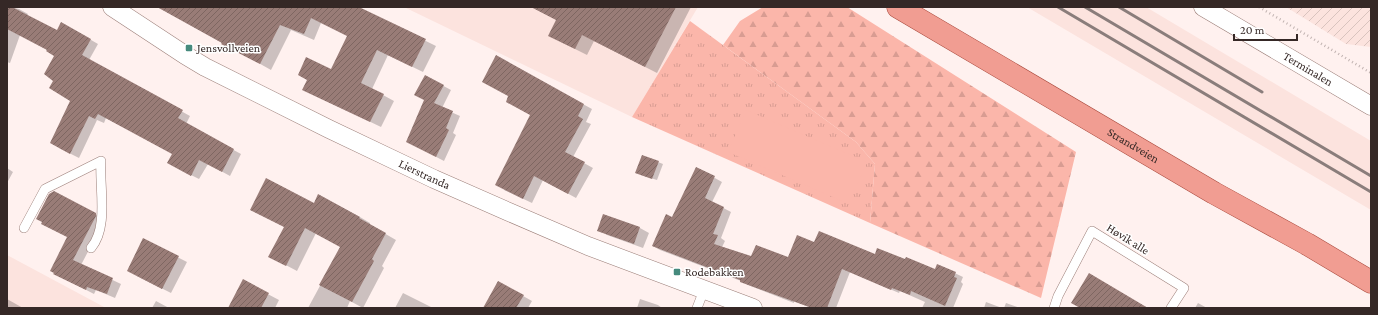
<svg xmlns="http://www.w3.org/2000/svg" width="1378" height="315" font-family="'Crimson Pro',serif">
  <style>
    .built { fill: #fce3de }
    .industrial { fill: url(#industrial-furrows) }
    .grass { fill: url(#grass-tufts) }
    .forest { fill: url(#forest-firs) }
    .pitch { fill: #fbb6aa }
    .shadow { fill: #0003 }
    .building { fill: url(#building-hatch) }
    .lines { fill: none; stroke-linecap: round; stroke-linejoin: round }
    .service-casing { stroke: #9b7e78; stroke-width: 10 }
    .minor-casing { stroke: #9b7e78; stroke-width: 19 }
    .primary-casing { stroke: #a94a3d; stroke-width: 23 }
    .path { stroke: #c1b3b1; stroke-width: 2.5; stroke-dasharray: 1 3; stroke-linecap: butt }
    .service { stroke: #fff; stroke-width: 9 }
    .minor { stroke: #fff; stroke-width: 18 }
    .primary { stroke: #f19d92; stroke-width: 22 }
    .rail { stroke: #8a7d7b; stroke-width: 3 }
    .poi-dot { fill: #468a7d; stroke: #fff; stroke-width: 1.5 }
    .labels { text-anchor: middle; stroke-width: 3; stroke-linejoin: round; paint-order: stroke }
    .poi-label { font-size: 12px; fill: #352826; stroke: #fff; text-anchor: start }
    .street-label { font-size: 12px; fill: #352826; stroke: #fff }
  </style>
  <defs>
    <pattern id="industrial-furrows" width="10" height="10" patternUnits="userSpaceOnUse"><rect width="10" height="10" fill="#fce3de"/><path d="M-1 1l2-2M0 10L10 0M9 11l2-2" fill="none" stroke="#d9c3be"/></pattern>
    <pattern id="grass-tufts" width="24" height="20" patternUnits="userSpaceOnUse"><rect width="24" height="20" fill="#fbb6aa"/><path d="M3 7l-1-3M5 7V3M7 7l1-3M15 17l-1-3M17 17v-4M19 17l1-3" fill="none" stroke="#d89c92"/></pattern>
    <pattern id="forest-firs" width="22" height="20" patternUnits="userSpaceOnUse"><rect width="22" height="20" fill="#fbb6aa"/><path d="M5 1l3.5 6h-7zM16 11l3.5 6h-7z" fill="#d89c92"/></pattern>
    <pattern id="building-hatch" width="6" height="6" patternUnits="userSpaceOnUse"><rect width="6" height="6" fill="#997c77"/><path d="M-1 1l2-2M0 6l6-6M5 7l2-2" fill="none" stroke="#7e6661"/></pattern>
  </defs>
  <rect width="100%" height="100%" fill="#fff1ef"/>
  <path class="built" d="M404,7H698L632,117Z
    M1027,7H1146L1371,141V210Z
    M7,255L106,308H7Z"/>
  <path class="industrial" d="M1286,7H1371V47L1346,44Z"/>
  <path class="grass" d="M690,21L856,142L875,164L870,223L632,117Z"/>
  <path class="forest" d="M763,7H847L1076,152L1041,298L870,223L875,164L856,142L723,45L740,21Z"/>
  <path class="pitch" d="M746,110L867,162L849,204L728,152Z"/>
  <path class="shadow" d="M10,7L19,9L28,14L27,16L57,31L62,23L98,44L89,60L190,116L186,124L241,154L230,176L208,164L199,179L177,168L174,154L106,118L104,123L97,120L79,158L59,148L72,101L54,80L56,55L48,50L20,35L10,63L7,62V13Z
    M158,7H357L436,46L423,72L388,55L372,89L394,101L381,127L314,95L332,70L348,36L321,23L314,40L291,30L271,70Z
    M531,7H691L657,73L594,41L587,55L561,42L557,20Z
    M496,57L592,109L586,122L591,124L573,157L593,168L576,198L543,180L532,203L504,190L531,115L510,96Z
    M425,76L451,90L442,108L460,116L453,133L456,135L444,161L415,146L425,100Z
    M658,162L663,164L657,180L641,175Z
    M7,168L13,172L7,183Z
    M697,168L722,182L712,202L731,212L721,238L725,241L722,247L751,257L788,259L815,243L875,255L936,271L938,265L963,277L961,282L963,284L953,308H922L925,302L900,291L899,293L850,272L836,308H811L794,301V303L748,285L741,281L660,250L653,246L672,218Z
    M319,195L360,217L370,223V225L396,240L382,266L384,268L363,308L350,301L347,308H308L341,247L316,233L297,271L280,262Z
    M95,214L104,218V221L81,265L121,284L115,298L96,290L94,294L63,278Z
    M604,215L640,228L649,233L643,248L607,235L599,230Z
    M144,240L187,262L171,293L137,276Z
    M243,281L279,300L275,308H229Z
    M498,282L532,301L528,308H484Z
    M403,293L433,308H395Z
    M7,299L23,308H7Z
    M640,299L658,305L662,308H637Z
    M156,301L169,308H152Z
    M986,302L1002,308H984Z
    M1006,303L1020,308H1004Z
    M1198,303L1207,308H1195Z"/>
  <path class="building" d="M7,7H12L57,30L61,22L91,39L82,55L183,110L178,118L234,149L222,172L199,160L191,176L167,163L172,154L98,114L95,119L89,116L70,154L50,143L70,101L49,88L53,81L44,74L54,56L46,51L47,50L7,29Z
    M157,7H359L426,39L412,67L377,50L361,83L384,94L370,122L302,90L307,80L298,75L306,57L331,69L347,36L311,18L304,34L280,25L260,64L221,44L222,43Z
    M531,7H676L645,67L582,35L575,49L548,36L556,20Z
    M496,55L584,104L578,116L583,119L565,152L585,162L568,194L534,176L523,199L495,185L530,115L506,102L508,96L482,82Z
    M425,75L444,85L434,103L453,111L446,128L449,130L436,157L406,142L424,100L414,95Z
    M642,155L659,161L652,179L635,173Z
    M696,167L715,176L705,198L724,207L713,234L718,235L714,244L751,256L756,245L788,257L797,235L814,242L819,231L875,254L877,248L905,259L906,257L935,269L937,264L956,272L954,277L957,278L945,306L911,291L910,295L892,288L891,290L842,269L827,308H812L740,282V280L652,246L666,214L672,217Z
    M266,178L314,203L318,194L360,217L359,218L386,233L372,259L374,261L352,302L319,285L340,247L305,228L286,266L268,257L284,227L250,210Z
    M54,191L96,213V216L73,260L113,278L107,294L87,287L86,290L53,274L54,273L50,271L67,237L41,224L42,222L36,219L49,194Z
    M603,214L640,227L634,244L597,231Z
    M143,238L179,256L162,289L127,271Z
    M1089,273L1148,308H1080L1071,303Z
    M243,279L269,293L261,308H228Z
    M498,281L524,295L516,308H483Z"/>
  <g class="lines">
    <g class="service-casing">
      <path id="service" d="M24,228L45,189L101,161
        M91,248C109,227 99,187 101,161
        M697,308L704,290
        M1054,308L1058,296L1092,231L1184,288L1171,308"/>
    </g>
    <g class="minor-casing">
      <g id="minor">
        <path id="s1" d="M112,7L185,55L205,67L329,129L434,179L509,212L588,246L753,308"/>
        <path id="s2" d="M1203,7L1371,106"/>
      </g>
    </g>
    <g class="primary-casing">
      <g id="primary">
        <path id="s3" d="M898,7L1214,193L1307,244L1371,282"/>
      </g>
    </g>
    <path class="path" d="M1259,7L1371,73"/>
    <use href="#service" class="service"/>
    <use href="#minor" class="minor"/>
    <use href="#primary" class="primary"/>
    <path class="rail" d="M1058,7L1371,192
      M1085,7L1371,176
      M1119,7L1262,92"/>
  </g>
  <g class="poi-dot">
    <rect x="185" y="44" width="8" height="8" rx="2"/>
    <rect x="673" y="268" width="8" height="8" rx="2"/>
  </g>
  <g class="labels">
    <g class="poi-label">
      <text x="197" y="52">Jensvollveien</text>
      <text x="685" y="276">Rodebakken</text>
    </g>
    <g class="street-label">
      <text dy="4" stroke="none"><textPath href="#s2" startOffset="122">Terminalen</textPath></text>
      <text dy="4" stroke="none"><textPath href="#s3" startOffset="273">Strandveien</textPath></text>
      <text dy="4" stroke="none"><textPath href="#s1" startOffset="355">Lierstranda</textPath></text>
      <text transform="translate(1128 239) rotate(32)" y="4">Høvik alle</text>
    </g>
  </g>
  <rect width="1378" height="315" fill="none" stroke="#352826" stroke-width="16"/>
  <path d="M1234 34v6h63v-6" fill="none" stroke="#352826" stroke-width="2"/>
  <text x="1240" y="34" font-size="12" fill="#352826" stroke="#ffffff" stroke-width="3" paint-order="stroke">20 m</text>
</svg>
